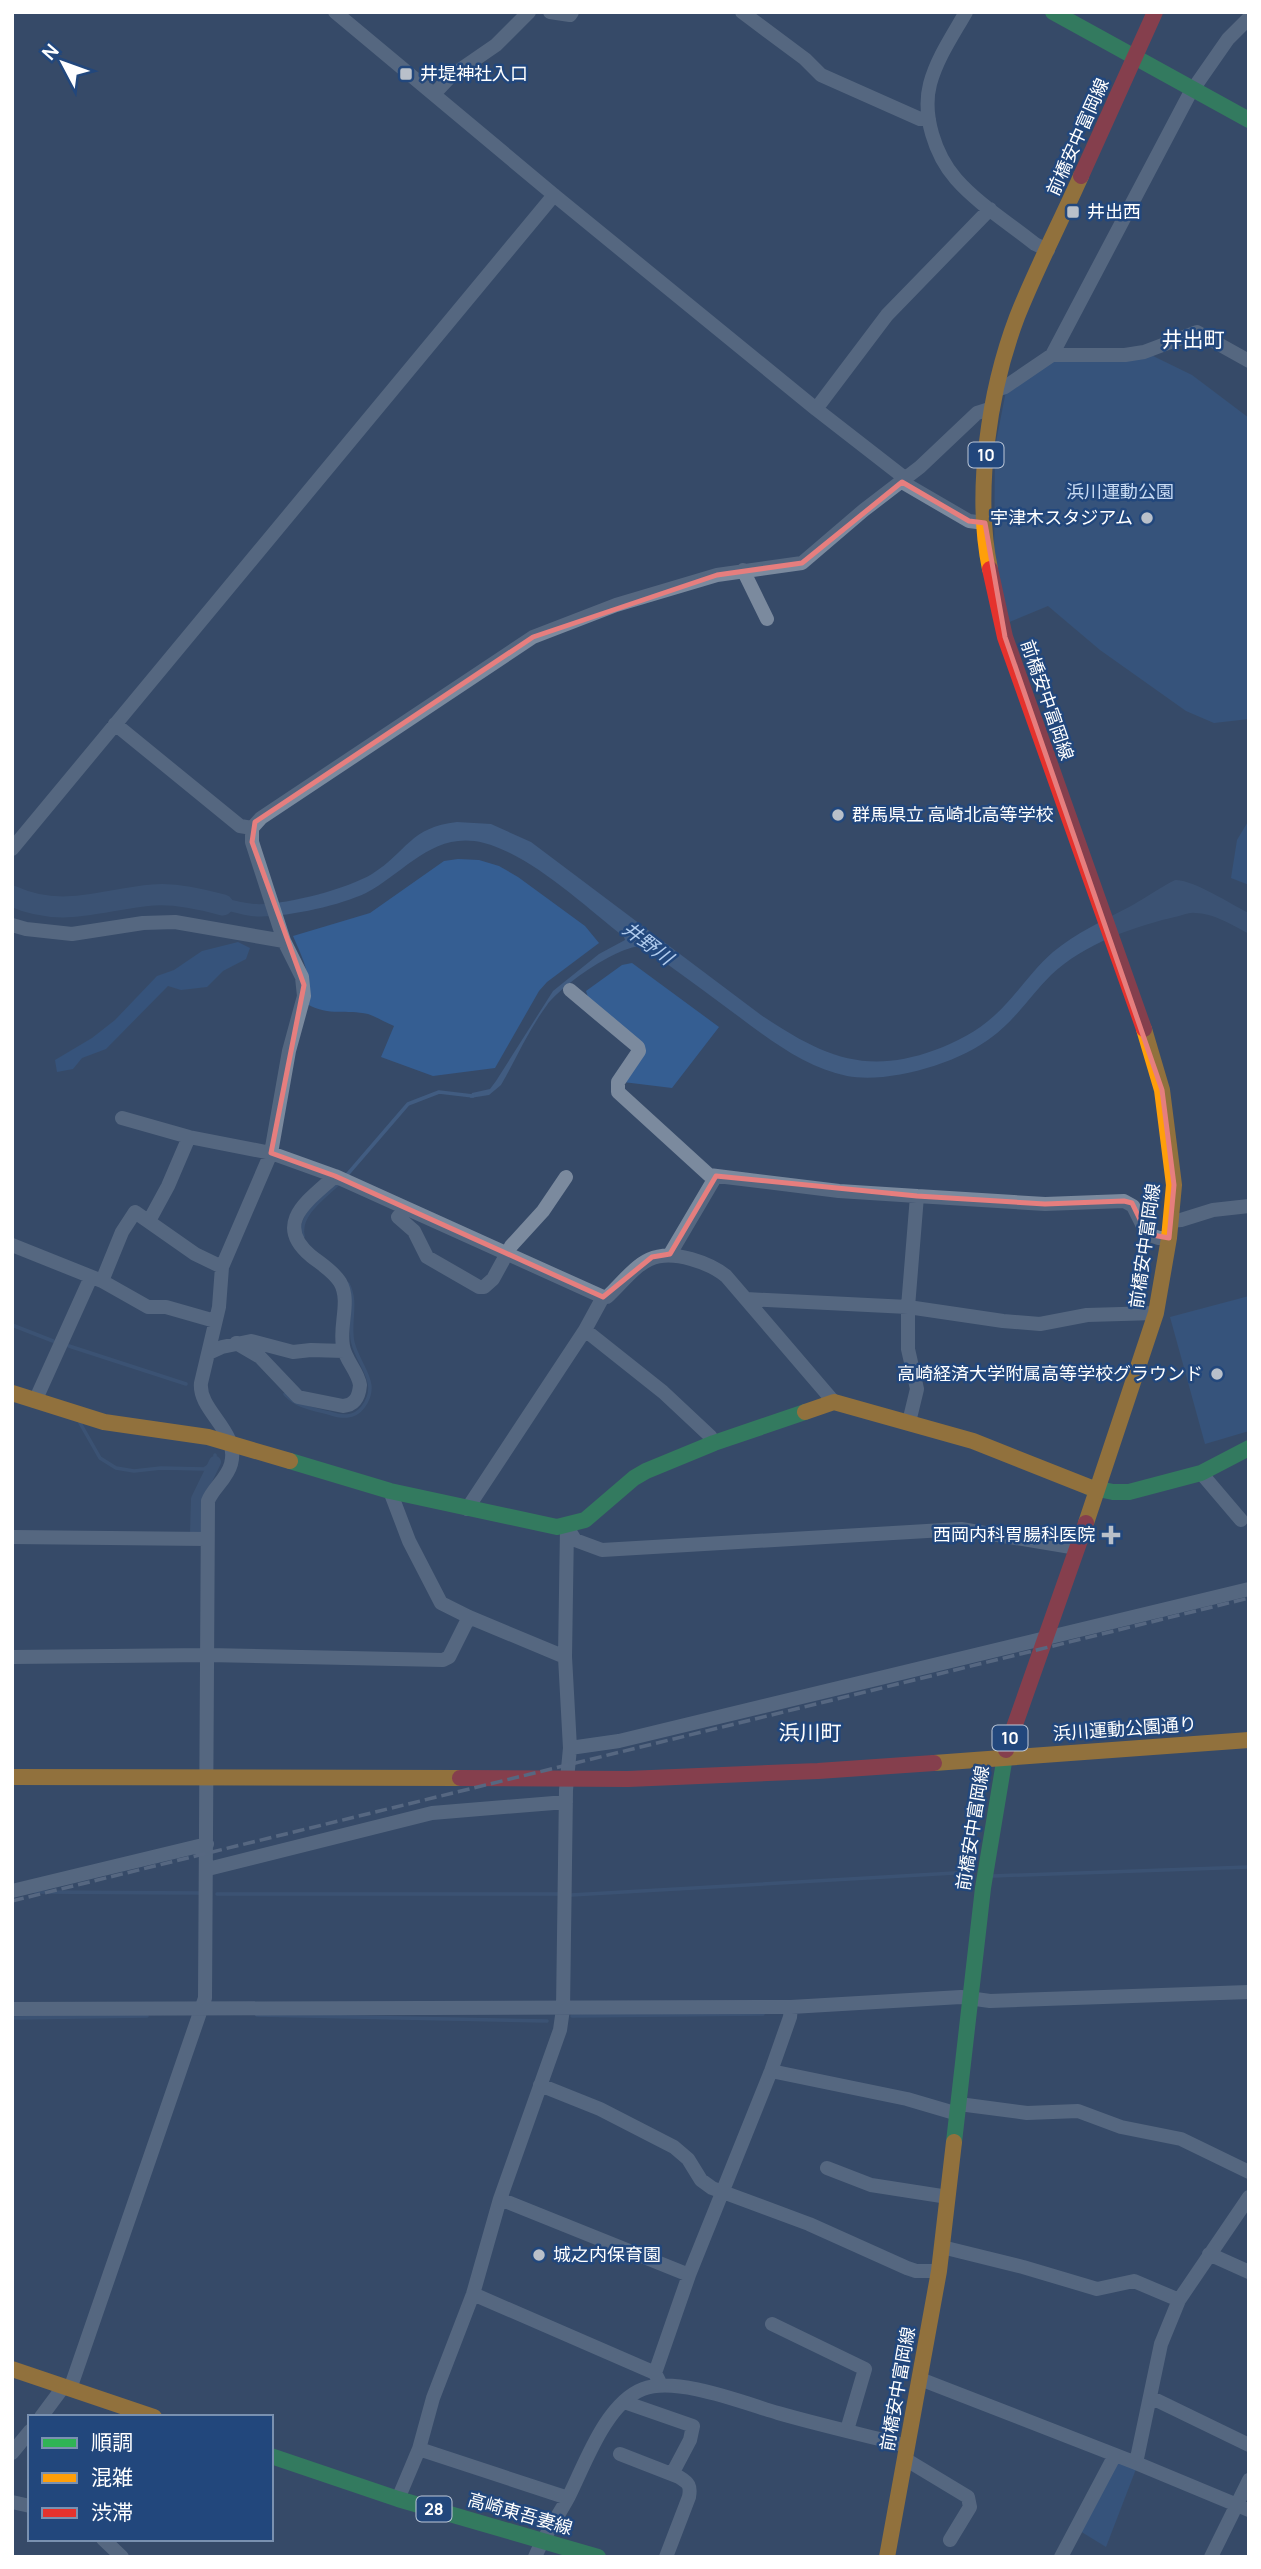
<svg xmlns="http://www.w3.org/2000/svg" width="1261" height="2569" font-family="Manrope,'Noto Sans JP',sans-serif">
  <style>
    .green { fill: #355e92 }
    .water { fill: #415c81 }
    .lines { fill: none; stroke-linecap: round; stroke-linejoin: round }
    .stream { stroke: #415c81; stroke-width: 3.5 }
    .canal { stroke: #415c81; stroke-width: 12 }
    .river { stroke: #415c81; stroke-width: 21 }
    .street { stroke: #7b8a9e; stroke-width: 14 }
    .fast { stroke: #30b455; stroke-width: 16 }
    .slow { stroke: #ff9f0a; stroke-width: 16 }
    .jam { stroke: #e5322d; stroke-width: 16 }
    .rail { stroke: #7d8b9f; stroke-width: 3.5; stroke-dasharray: 12 5; stroke-linecap: butt }
    .marked { fill: none; stroke: #e67e7e; stroke-width: 5; stroke-linejoin: round }
    .poi-dot { fill: #b9c0ca; stroke: #22477c; stroke-width: 2.5 }
    .labels { text-anchor: middle; stroke-width: 5; stroke-linejoin: round; paint-order: stroke }
    .shield { fill: #22477c; stroke: #bdc8d8; stroke-width: 2 }
    .shield-label { font-size: 16px; font-weight: bold; fill: #fff }
    .poi-label { font-size: 18px; fill: #fff; stroke: #22477c; text-anchor: start }
    .street-label { font-size: 18px; fill: #fff; stroke: #22477c }
    .park-label { font-size: 18px; fill: #c8dbf4; stroke: #22477c }
    .water-label { font-size: 19px; font-style: italic; fill: #b0cbed; stroke: #22477c }
    .quarter-label { font-size: 21px; fill: #fff; stroke: #22477c }
  </style>
  <rect width="100%" height="100%" fill="#364a68"/>
  <path class="green" d="M1151,355L1192,375L1249,418V719L1214,723L1186,711L1100,650L1048,606L1007,623L994,567L995,447L1006,391L1052,361Z
    M1249,820V885L1231,878L1237,840Z
    M458,859L479,860L499,866L518,877L585,926L599,943L547,982L539,991L495,1068L433,1076L381,1057L394,1026C385,1022 376,1017 368,1014C346,1009 330,1017 307,1004C313,978 303,959 293,936L370,913L444,861Z
    M238,942L250,948L246,959L223,971L207,987L181,990L168,986L106,1049L82,1058L73,1069L57,1072L55,1060L92,1038L115,1020L157,976L174,970L202,951Z
    M632,963L719,1027L672,1088L623,1082L644,1053L589,1000L586,991L622,965Z
    M1249,1296V1431L1205,1444L1170,1317Z
    M1117,2461L1136,2469L1106,2547L1080,2531Z"/>
  <path class="water" d="M457,822L491,824L531,842L761,1015C821,1055 864,1076 935,1050C957,1042 978,1031 995,1015C1016,996 1031,971 1053,952C1076,933 1104,920 1131,906C1139,902 1172,880 1176,880C1196,881 1230,904 1249,913V934C1233,925 1213,913 1195,913C1189,912 1184,915 1179,916C1135,926 1085,943 1051,975C1031,995 1015,1020 992,1037C959,1063 889,1084 847,1076C798,1066 758,1030 719,1002C694,983 668,965 642,946C617,946 562,985 547,1005C529,1029 516,1059 501,1085L489,1095L470,1098L472,1093L490,1089L496,1081L553,991L599,954L625,940L624,937C586,907 531,855 484,843C433,830 405,873 366,893C339,906 280,919 251,916C232,913 213,906 194,901L196,891C215,895 235,902 254,904C283,906 347,889 372,874C407,852 410,827 457,822Z"/>
  <g class="lines">
    <path class="stream" d="M346,1176L408,1104L439,1092L473,1096
      M303,1236C298,1214 326,1196 340,1182
      M12,1325L53,1341
      M69,1346L186,1384
      M285,1394C297,1407 313,1409 329,1413C341,1417 354,1419 363,1407C381,1383 359,1367 353,1343C348,1324 358,1303 348,1284
      M80,1423L100,1458L116,1468L134,1471L161,1468L204,1469L215,1462V1455
      M993,1876L1249,1867
      M35,1892L200,1893
      M217,1894H561
      M571,1895L972,1872
      M257,2015L547,2021
      M572,2016L763,2014
      M12,2018L147,2016"/>
    <path class="canal" d="M196,1535L197,1499L215,1462"/>
    <path class="river" d="M12,896C63,919 102,899 153,895C176,893 201,899 223,905"/>
    <path class="street" d="M335,12L554,195L816,409L906,479
      M550,12L570,15L572,12
      M742,12L805,59L821,75L920,119H929
      M966,12C953,35 937,58 930,84C922,115 935,155 956,179C978,204 1009,223 1035,244L1048,250
      M434,94L451,76L496,45L529,12
      M1052,355L1189,95L1228,39L1249,18
      M996,390L1005,387L1052,355H1125L1144,352L1197,332L1249,361
      M816,409L887,315L990,209
      M902,482L969,521L985,523
      M743,570L767,619
      M115,724L240,826L252,828
      M12,849L554,195
      M12,925L26,929L72,934L143,923L175,922L284,941
      M570,990L638,1047L639,1051L618,1082V1092L709,1175L839,1191L917,1196L1045,1204L1124,1201L1133,1206L1147,1234L1159,1238H1169
      M122,1118L189,1137L271,1153L335,1176L603,1297H607C636,1269 647,1246 691,1259C705,1263 715,1267 726,1276L834,1402
      M405,1209L398,1217L414,1231L427,1257L479,1287H484L493,1279L511,1246L543,1211L566,1177
      M149,1221L168,1186L189,1137
      M1170,1221L1181,1220L1213,1210L1249,1206
      M12,1245L102,1281L148,1307H166L215,1321
      M670,1254L716,1176
      M102,1281L122,1232L135,1212L195,1254L222,1267
      M746,1299L908,1307L1003,1321L1040,1324L1087,1315L1156,1313
      M585,1330L663,1392L710,1436L714,1443
      M236,1343L260,1357L298,1397L343,1406C355,1405 359,1397 360,1385C358,1371 345,1360 343,1346C339,1325 351,1301 340,1282C333,1271 321,1264 311,1256C272,1223 309,1200 335,1176
      M209,1353L222,1347L251,1341L293,1352L311,1350L344,1351
      M35,1401L91,1277
      M909,1422L917,1389L908,1349V1307L917,1196
      M1201,1473L1241,1520
      M390,1491L409,1541L441,1603L469,1617L565,1657
      M467,1509L585,1330L603,1297
      M567,1527L575,1540L602,1550L961,1529L1077,1548
      M12,1537L207,1539
      M12,1657L208,1655L443,1660L449,1657L469,1617
      M570,1748L619,1741L1249,1589
      M208,1869L432,1813L566,1802
      M12,1891L207,1844
      M12,2009L791,2007L961,1997L990,2001L1249,1992
      M771,2071L907,2099L958,2114
      M540,2085L600,2109L674,2147L688,2159L701,2180L712,2188L809,2224L907,2268L916,2271H939
      M959,2104L1027,2113L1078,2111L1121,2127L1181,2139L1249,2172
      M827,2168L871,2185L948,2197
      M500,2199L689,2275
      M942,2247L1023,2267L1097,2289L1134,2281L1179,2300
      M1209,2254L1249,2272
      M473,2294L655,2373L659,2381
      M772,2324L865,2369L847,2430
      M655,2373L689,2275L771,2071L790,2017L791,2007
      M920,2379L1136,2463L1249,2510
      M70,2389L205,1998L208,1501C213,1488 227,1479 231,1464C240,1431 198,1411 201,1383L219,1307L222,1267L271,1153L289,1051L304,996L302,977L284,941L252,842V828L261,818L533,637L616,605L717,575L802,563L864,510L920,467L977,413L993,408
      M1150,2397L1249,2445
      M624,2402L693,2426L690,2440L672,2474
      M41,2417L64,2386
      M419,2449L568,2498
      M12,2453L30,2431
      M620,2454L679,2477C689,2483 691,2486 689,2497L666,2557
      M905,2459L968,2497L970,2507L950,2540
      M1136,2463L1161,2344L1179,2300L1249,2197
      M398,2499L419,2449L433,2398L473,2294L500,2199L560,2030L563,2009L566,1790L570,1748L565,1657L567,1527
      M12,2502L30,2506
      M103,2539L122,2557
      M535,2557C544,2535 558,2517 569,2496C585,2464 606,2403 643,2389C676,2376 744,2403 778,2413C820,2425 864,2435 907,2446
      M1061,2557L1115,2455
      M1211,2557L1249,2480"/>
    <path class="fast" d="M1053,12L1249,120
      M290,1461L390,1491L557,1527L585,1520L634,1478L646,1471L714,1443L805,1412
      M1089,1487L1113,1492H1129L1201,1473L1249,1448
      M954,2142L983,1888L1006,1750
      M271,2456L398,2499L598,2557"/>
    <path class="slow" d="M990,569C974,492 989,391 1017,317C1036,269 1060,223 1081,176
      M12,1393L104,1422L208,1437L290,1461
      M805,1412L834,1402L973,1441L1089,1487
      M1086,1523L1156,1313L1169,1238L1174,1185L1162,1090L1144,1029
      M934,1763L1249,1740
      M12,1777L460,1778
      M12,2369L154,2417
      M887,2557L939,2271L954,2142"/>
    <path class="jam" d="M1081,176L1155,12
      M990,569L1005,637L1144,1029
      M1006,1750L1086,1523
      M460,1778L628,1779L818,1771L934,1763"/>
    <path class="rail" d="M12,1901L1249,1598"/>
  </g>
  <path d="M0 0H1261V2569H0ZM902,482L969,521L985,523L1005,637L1162,1090L1174,1185L1169,1238L1147,1234L1132,1203L1124,1201L1045,1204L917,1196L716,1176L670,1254L652,1257L603,1297L335,1176L271,1153L304,985L252,842L255,822L533,637L717,575L802,563Z" fill="#364a68" fill-opacity=".55" fill-rule="evenodd"/>
  <path class="marked" d="M902,482L969,521L985,523L1005,637L1162,1090L1174,1185L1169,1238L1147,1234L1132,1203L1124,1201L1045,1204L917,1196L716,1176L670,1254L652,1257L603,1297L335,1176L271,1153L304,985L252,842L255,822L533,637L717,575L802,563Z"/>
  <g class="poi-dot">
    <rect x="399" y="67" width="14" height="14" rx="3.5"/>
    <rect x="1066" y="205" width="14" height="14" rx="3.5"/>
    <circle cx="1147" cy="518" r="7"/>
    <circle cx="838" cy="815" r="7"/>
    <circle cx="1217" cy="1374" r="7"/>
    <path d="M1107.5 1524.5h7v7h7v7h-7v7h-7v-7h-7v-7h7z"/>
    <circle cx="539" cy="2255" r="7"/>
  </g>
  <g class="labels">
    <g class="shield">
      <rect x="968.5" y="442.5" width="35" height="25" rx="5"/>
      <rect x="992.5" y="1725.5" width="35" height="25" rx="5"/>
      <rect x="416.5" y="2496.5" width="35" height="25" rx="5"/>
    </g>
    <g class="shield-label">
      <text x="986" y="461">10</text>
      <text x="1010" y="1744">10</text>
      <text x="434" y="2515">28</text>
    </g>
    <g class="poi-label">
      <text x="420" y="80">井堤神社入口</text>
      <text x="1087" y="218">井出西</text>
      <text x="1133" y="524" text-anchor="end">宇津木スタジアム</text>
      <text x="852" y="821">群馬県立 高崎北高等学校</text>
      <text x="1203" y="1380" text-anchor="end">高崎経済大学附属高等学校グラウンド</text>
      <text x="1095" y="1541" text-anchor="end">西岡内科胃腸科医院</text>
      <text x="553" y="2261">城之内保育園</text>
    </g>
    <g class="street-label">
      <text transform="translate(1078 137) rotate(-66)" y="6">前橋安中富岡線</text>
      <text transform="translate(1047 700) rotate(71)" y="6">前橋安中富岡線</text>
      <text transform="translate(1145 1246) rotate(-82)" y="6">前橋安中富岡線</text>
      <text transform="translate(1125 1729) rotate(-4)" y="6">浜川運動公園通り</text>
      <text transform="translate(973 1828) rotate(-81)" y="6">前橋安中富岡線</text>
      <text transform="translate(898 2389) rotate(-80)" y="6">前橋安中富岡線</text>
      <text transform="translate(520 2514) rotate(16)" y="6">高崎東吾妻線</text>
    </g>
    <g class="park-label">
      <text x="1120" y="498">浜川運動公園</text>
    </g>
    <g class="water-label">
      <text transform="translate(648 943) rotate(37)" y="7">井野川</text>
    </g>
    <g class="quarter-label">
      <text x="1193" y="347">井出町</text>
      <text x="810" y="1740">浜川町</text>
    </g>
  </g>
  <rect width="1261" height="2569" fill="none" stroke="#ffffff" stroke-width="28"/>
  <rect x="28" y="2415" width="245" height="126" fill="#22477c" stroke="#7a91b0" stroke-width="2"/>
  <rect x="42" y="2438" width="35" height="10" fill="#30b455" stroke="#7a91b0" stroke-width="2"/>
  <text x="91" y="2450" font-size="21" fill="#ffffff">順調</text>
  <rect x="42" y="2473" width="35" height="10" fill="#ff9f0a" stroke="#7a91b0" stroke-width="2"/>
  <text x="91" y="2485" font-size="21" fill="#ffffff">混雑</text>
  <rect x="42" y="2508" width="35" height="10" fill="#e5322d" stroke="#7a91b0" stroke-width="2"/>
  <text x="91" y="2520" font-size="21" fill="#ffffff">渋滞</text>
  <g transform="translate(63 63) rotate(311)" stroke="#22477c" stroke-width="5" paint-order="stroke">
  <path d="M0-5L12 26L0 18L-12 26Z" fill="#ffffff"/>
  <text y="-10" font-size="19" font-weight="bold" text-anchor="middle" fill="#ffffff">N</text>
  </g>
</svg>
